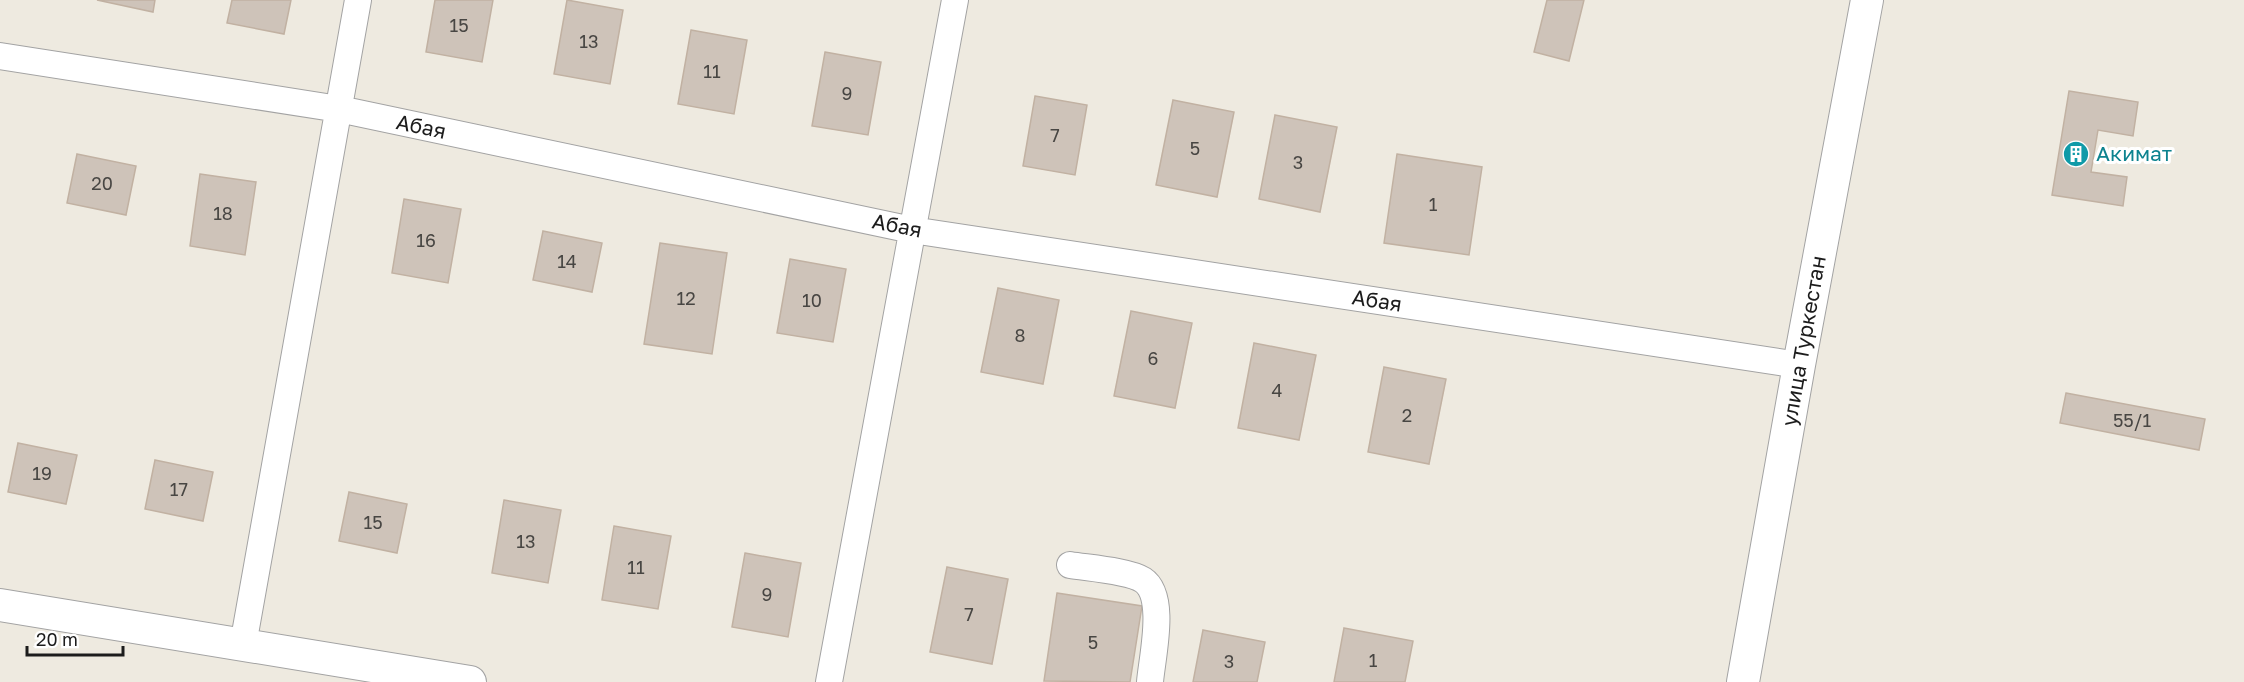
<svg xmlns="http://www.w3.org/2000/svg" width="2244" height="682" font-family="'Golos Text',sans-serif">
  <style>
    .building { fill: #cec3b9; stroke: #c1b1a2; stroke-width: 1.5 }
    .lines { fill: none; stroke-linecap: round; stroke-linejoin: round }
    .minor-casing { stroke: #a3a3a3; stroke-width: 28 }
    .tertiary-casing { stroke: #a3a3a3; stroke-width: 34 }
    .minor { stroke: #fff; stroke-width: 26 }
    .tertiary { stroke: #fff; stroke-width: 32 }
    .labels { text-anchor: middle; stroke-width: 6; stroke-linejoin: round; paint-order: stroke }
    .number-label { font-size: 18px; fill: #484643 }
    .street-label { font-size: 21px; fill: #1c1c1c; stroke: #fff }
    .culture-label { font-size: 21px; fill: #0d838f; stroke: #fff; text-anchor: start }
  </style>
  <rect width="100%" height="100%" fill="#eeeae0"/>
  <path class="building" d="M97,0H155L153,12Z
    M232,0H291L284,34L227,23Z
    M435,0H493L482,62L426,52Z
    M567,0L623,10L610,84L554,74Z
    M1547,0H1584L1569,61L1534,52Z
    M691,30L747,40L734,114L678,104Z
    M825,52L881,62L868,135L812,126Z
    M2069,91L2138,102L2133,136L2098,130L2091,172L2127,177L2123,206L2052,195Z
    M1035,96L1087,105L1075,175L1023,166Z
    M1173,100L1234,112L1217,197L1156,185Z
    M1275,115L1337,127L1320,212L1259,199Z
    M77,154L136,166L126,215L67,203Z
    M1397,154L1482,167L1469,255L1384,243Z
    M200,174L256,182L245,255L190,246Z
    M404,199L461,209L448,283L392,273Z
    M543,231L602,243L592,292L533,280Z
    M660,243L727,253L712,354L644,344Z
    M790,259L846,269L833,342L777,333Z
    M998,288L1059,300L1043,384L981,372Z
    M1131,311L1192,323L1175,408L1114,396Z
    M1254,343L1316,355L1299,440L1238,428Z
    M1384,367L1446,379L1429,464L1368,452Z
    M2066,393L2205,419L2199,450L2060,423Z
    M18,443L77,455L66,504L8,492Z
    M155,460L213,472L203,521L145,509Z
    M349,492L407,504L397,553L339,541Z
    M504,500L561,510L548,583L492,573Z
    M614,526L671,536L658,609L602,600Z
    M745,553L801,563L788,637L732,627Z
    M947,567L1008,579L992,664L930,652Z
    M1057,593L1142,606L1130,682L1044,681Z
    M1344,628L1413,641L1405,682H1334Z
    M1203,630L1265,642L1257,682H1193Z"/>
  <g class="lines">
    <g class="minor-casing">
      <path id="minor" d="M0,56L339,109L912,230L1799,365
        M1070,565C1088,568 1129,571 1143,580C1167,596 1152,657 1150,682
        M243,645L358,0
        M829,682L955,0"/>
    </g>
    <g class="tertiary-casing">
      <path id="tertiary" d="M0,605L470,682
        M1743,682L1799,365L1867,0"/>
    </g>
    <use href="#minor" class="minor"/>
    <use href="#tertiary" class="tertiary"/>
  </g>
  <defs>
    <g id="building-disc" transform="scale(1.35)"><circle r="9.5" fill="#0f9aa8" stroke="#fff"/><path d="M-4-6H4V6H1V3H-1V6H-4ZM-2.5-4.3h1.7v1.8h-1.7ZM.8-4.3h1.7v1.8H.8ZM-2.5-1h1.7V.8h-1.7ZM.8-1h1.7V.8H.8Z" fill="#fff"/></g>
  </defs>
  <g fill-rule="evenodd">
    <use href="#building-disc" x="2076" y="154"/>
  </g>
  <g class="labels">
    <g class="number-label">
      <text x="459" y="32">15</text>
      <text x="589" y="48">13</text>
      <text x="712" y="78">11</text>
      <text x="847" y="100">9</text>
      <text x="1055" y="142">7</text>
      <text x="1195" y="155">5</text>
      <text x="1298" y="169">3</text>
      <text x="102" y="190">20</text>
      <text x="1433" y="211">1</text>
      <text x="223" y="220">18</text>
      <text x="426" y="247">16</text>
      <text x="567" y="268">14</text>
      <text x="686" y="305">12</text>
      <text x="812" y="307">10</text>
      <text x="1020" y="342">8</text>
      <text x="1153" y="365">6</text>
      <text x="1277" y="397">4</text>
      <text x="1407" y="422">2</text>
      <text x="2132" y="427">55/1</text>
      <text x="42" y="480">19</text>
      <text x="179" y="496">17</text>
      <text x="373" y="529">15</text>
      <text x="526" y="548">13</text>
      <text x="636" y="574">11</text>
      <text x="767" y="601">9</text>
      <text x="969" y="621">7</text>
      <text x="1093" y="649">5</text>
      <text x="1373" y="667">1</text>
      <text x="1229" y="668">3</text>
    </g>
    <g class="street-label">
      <text transform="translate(421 127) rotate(12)" y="7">Абая</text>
      <text transform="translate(897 226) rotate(11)" y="7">Абая</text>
      <text transform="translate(1377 301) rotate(9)" y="7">Абая</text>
      <text transform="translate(1804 341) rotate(-80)" y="7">улица Туркестан</text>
    </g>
    <g class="culture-label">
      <text x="2096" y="161">Акимат</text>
    </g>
  </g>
  <path d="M27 646v9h96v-9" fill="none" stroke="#1c1c1c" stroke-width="3"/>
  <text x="36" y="646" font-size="18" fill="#1c1c1c" stroke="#ffffff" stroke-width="4.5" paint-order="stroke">20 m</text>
</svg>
